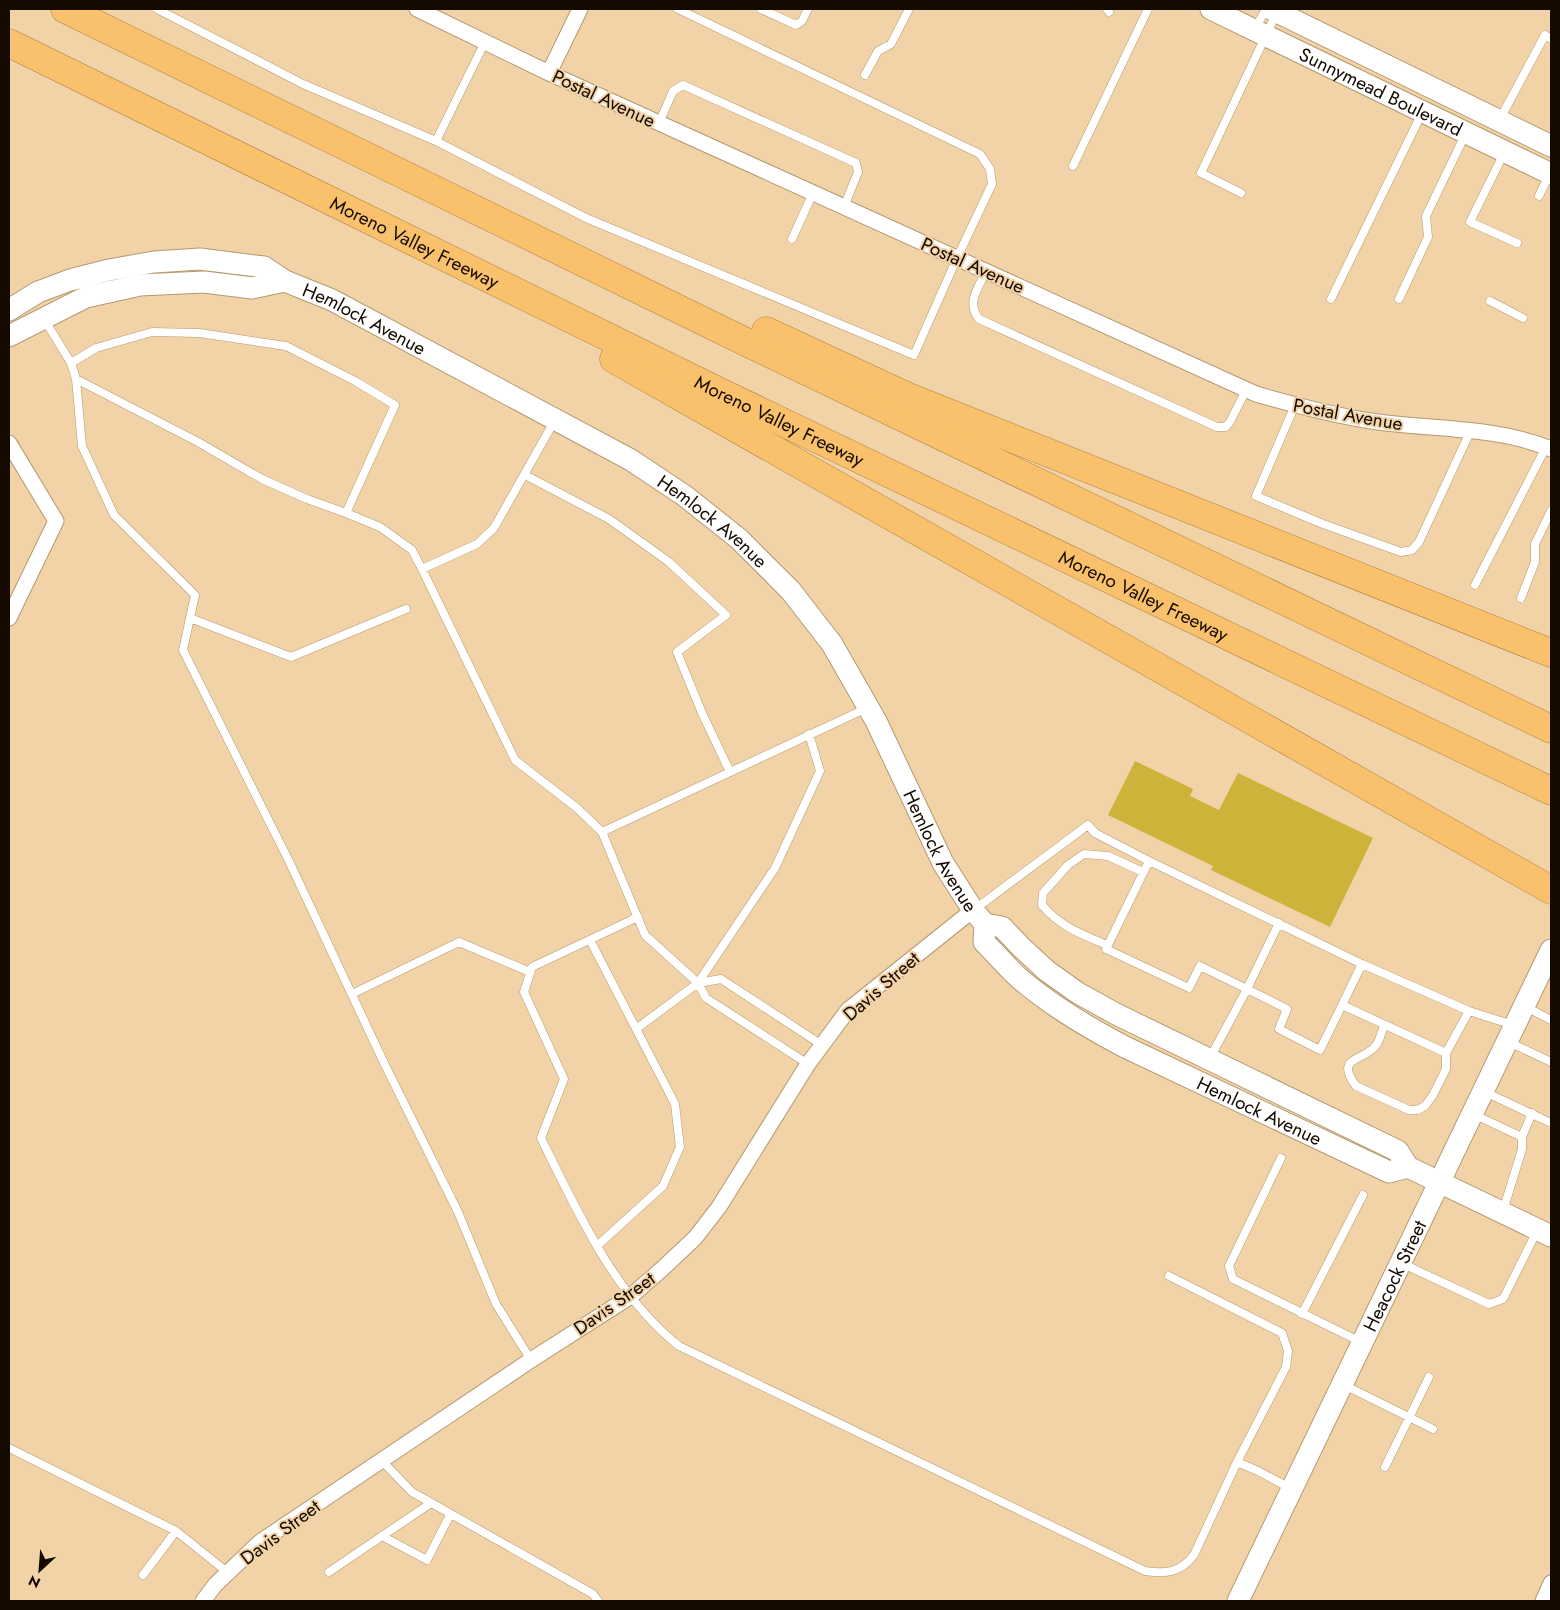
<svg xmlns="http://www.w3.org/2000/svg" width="1560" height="1610" font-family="Jost,sans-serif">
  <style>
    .building { fill: #cdb339 }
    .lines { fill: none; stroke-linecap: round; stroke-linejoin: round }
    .lane-casing { stroke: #b5996f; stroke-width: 9 }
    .street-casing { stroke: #b5996f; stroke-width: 17 }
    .secondary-casing { stroke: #b5996f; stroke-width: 23 }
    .highway-casing { stroke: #a98146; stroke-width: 29 }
    .lane { stroke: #fff; stroke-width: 8 }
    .street { stroke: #fff; stroke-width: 15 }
    .secondary { stroke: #fff; stroke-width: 21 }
    .highway { stroke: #f9c16b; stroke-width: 28 }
    .labels { text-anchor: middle; stroke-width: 4; stroke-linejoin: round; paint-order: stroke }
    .street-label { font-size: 19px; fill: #140a00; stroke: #f2d3a8 }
  </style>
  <rect width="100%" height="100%" fill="#f2d3a8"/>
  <path class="building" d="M1135,761L1193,789L1190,796L1219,810L1238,773L1373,838L1330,927L1211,870L1213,866L1108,815Z"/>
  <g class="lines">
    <g class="lane-casing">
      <path id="lane" d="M157,9L303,84L436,141L485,42
        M761,9L796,25L802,21L808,9
        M1107,9L1109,12
        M1255,29L1266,9
        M865,75L878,51L891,44L909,9
        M1500,119L1545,35L1551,39
        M659,123L673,91L683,85L856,163L858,172L844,207
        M436,141L586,218L914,355L957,258L992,184L990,169L980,154L678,9
        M1504,153L1470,222L1517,243
        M1073,166L1148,9
        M1241,193L1201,173L1277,12
        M1539,196L1549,175
        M792,239L813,193
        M986,271C978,289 966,302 979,319L1217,427H1226L1231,420L1246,390
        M1331,299L1422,113
        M1399,299L1428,237L1426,216L1465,135
        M1490,301L1523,318
        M44,319L71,363L76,379L82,446L114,515L195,595L183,650L288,859L385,1065L458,1212L496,1304L531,1360
        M71,363L96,348L152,332L199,333L286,346L355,381L395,405L346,513L380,527L412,550L422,569L477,544L494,528L555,420
        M76,379L198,442L262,479L307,499L346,513
        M1295,405L1256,496L1323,524L1401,552L1412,550L1419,542L1470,432
        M525,475L609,519L669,562L726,615L677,652L702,713L730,772
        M422,569L515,760L577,808L602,832L867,708
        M1475,585L1546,447
        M1521,598L1535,562V544L1551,511
        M190,618L291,657L406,609
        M602,832L645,935L698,983L706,998L808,1064
        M1149,861L1362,964L1342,1005
        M975,909L1088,825L1095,833L1149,861L1106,949L1189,988L1200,966L1247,989L1210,1058
        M638,917L532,967L524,992L564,1079L541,1138C576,1209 615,1296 679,1346L1145,1571C1166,1574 1180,1573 1194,1555L1237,1462L1258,1471L1290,1488
        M1279,923L1247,989L1287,1009L1279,1029L1320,1050L1342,1005L1446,1053L1469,1011
        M590,940L675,1104L680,1147L663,1186L597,1246
        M1107,945C1083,935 1059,926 1042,905L1043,893L1068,865L1084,854L1108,856L1143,872
        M1362,964L1469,1011L1513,1025
        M698,983L721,979L822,1045
        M352,994L459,942L530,972
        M1526,1007L1551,1020
        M1384,1025C1382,1031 1380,1039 1377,1044C1366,1062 1333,1055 1356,1086L1409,1110H1418L1426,1105L1433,1095L1446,1069V1053
        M636,1029L698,983L775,868L820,771L809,734
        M1509,1042L1551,1062
        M1485,1092L1551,1123
        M1473,1114L1522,1137V1149L1503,1211
        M1522,1137L1532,1113
        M1281,1158L1229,1266L1233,1279L1361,1342
        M1401,1263L1489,1304L1503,1299L1537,1231
        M1169,1276L1282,1333L1288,1351L1286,1367L1237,1462
        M1302,1314L1363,1195
        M1344,1385L1433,1429
        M9,1448L176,1531L227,1572
        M381,1460L412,1492L593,1594L598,1601
        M1385,1467L1429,1377
        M382,1536L427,1560L450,1515
        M329,1572L431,1503
        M143,1575L176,1531"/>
    </g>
    <g class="street-casing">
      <path id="street" d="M417,9L549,73L1256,394C1294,405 1332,415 1371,421C1429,430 1496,426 1551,449
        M549,73L580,9
        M9,443L56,521L9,618
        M203,1601L215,1585L260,1542L531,1360L631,1296L662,1269L695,1238L719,1207L808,1064L848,1010L973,910
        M1543,1601L1551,1583"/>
    </g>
    <g class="secondary-casing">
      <g id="secondary">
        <path id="s1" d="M1211,9L1551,174"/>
        <path d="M1271,9L1551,146"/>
        <path id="s2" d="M9,310L38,292L70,280L109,270L154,262L200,259L264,267L285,281L332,300L631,460L685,496L739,539L791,591L832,644L876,721L943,863L973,910L985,924L984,942C996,954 1007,967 1019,978C1051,1006 1087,1027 1125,1047L1389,1172L1408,1167"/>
        <path d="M9,336L86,297L140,285L204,282L252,288L285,281"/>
        <path d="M985,924L1002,927L1022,948L1047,971L1078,993L1116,1014L1398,1151L1408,1167L1551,1236"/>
        <path id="s3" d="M1238,1601L1551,950"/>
      </g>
    </g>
    <g class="highway-casing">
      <g id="highway">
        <path d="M65,9L748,343L1551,729"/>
        <path id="s4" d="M9,43L724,394L1551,791"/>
        <path d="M766,331L906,396L1551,653"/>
        <path d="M614,359L1551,890"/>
      </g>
    </g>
    <use href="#lane" class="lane"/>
    <use href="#street" class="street"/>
    <use href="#secondary" class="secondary"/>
    <use href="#highway" class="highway"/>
  </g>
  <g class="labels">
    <g class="street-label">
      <text dy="7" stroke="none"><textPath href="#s1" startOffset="189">Sunnymead Boulevard</textPath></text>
      <text transform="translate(604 98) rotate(25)" y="7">Postal Avenue</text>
      <text dy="7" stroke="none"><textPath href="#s4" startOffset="452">Moreno Valley Freeway</textPath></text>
      <text transform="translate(973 265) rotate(24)" y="7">Postal Avenue</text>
      <text dy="7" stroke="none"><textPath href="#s2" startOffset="378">Hemlock Avenue</textPath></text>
      <text transform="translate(1348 414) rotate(10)" y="7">Postal Avenue</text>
      <text dy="7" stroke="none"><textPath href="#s4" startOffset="858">Moreno Valley Freeway</textPath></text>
      <text dy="7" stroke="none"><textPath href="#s2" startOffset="782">Hemlock Avenue</textPath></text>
      <text dy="7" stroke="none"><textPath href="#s4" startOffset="1262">Moreno Valley Freeway</textPath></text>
      <text dy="7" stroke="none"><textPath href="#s2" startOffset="1188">Hemlock Avenue</textPath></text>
      <text transform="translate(881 986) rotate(-41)" y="7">Davis Street</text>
      <text dy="7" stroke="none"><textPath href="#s2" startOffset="1618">Hemlock Avenue</textPath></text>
      <text dy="7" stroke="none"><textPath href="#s3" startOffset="361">Heacock Street</textPath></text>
      <text transform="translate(614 1303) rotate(-35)" y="7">Davis Street</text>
      <text transform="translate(280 1532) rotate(-37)" y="7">Davis Street</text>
    </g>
  </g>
  <rect width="1560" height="1610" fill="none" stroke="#140a00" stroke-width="20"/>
  <g transform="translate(40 1570) rotate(206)" stroke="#f2d3a8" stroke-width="4" paint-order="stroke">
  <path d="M0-4L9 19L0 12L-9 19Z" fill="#140a00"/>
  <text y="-8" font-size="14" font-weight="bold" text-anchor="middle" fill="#140a00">N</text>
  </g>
</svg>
